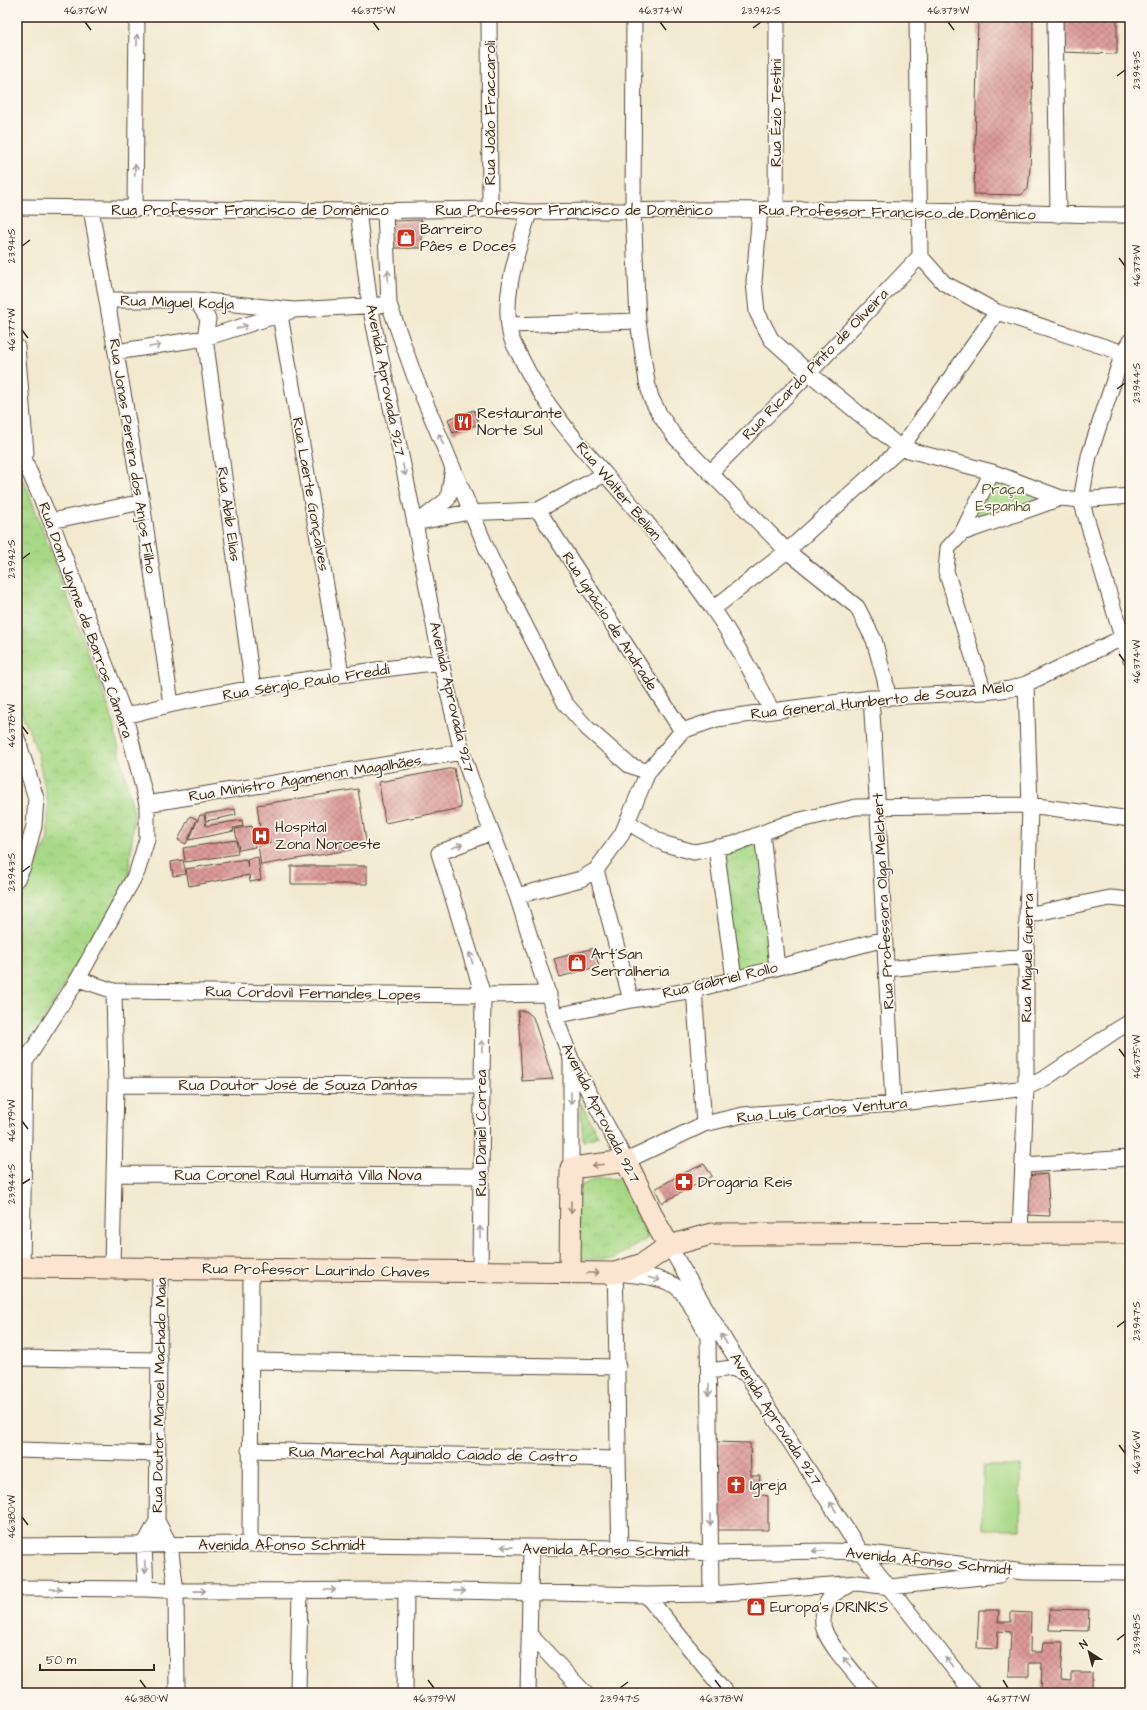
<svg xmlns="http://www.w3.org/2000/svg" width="1147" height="1710" font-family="'Architects Daughter',sans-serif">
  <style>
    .park { fill: url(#park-crowns); stroke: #728252 }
    .garden { fill: url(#garden-furrows); stroke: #728252 }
    .pitch { fill: #a8d987; stroke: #728252 }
    .building { fill: url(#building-cross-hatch) }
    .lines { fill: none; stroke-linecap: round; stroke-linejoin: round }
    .street-casing { stroke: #564739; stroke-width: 17 }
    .secondary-casing { stroke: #564739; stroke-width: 23 }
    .street { stroke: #fff; stroke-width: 15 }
    .secondary { stroke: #fce5d0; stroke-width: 21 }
    .oneway { stroke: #a79f9a }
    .oneway2 { stroke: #9c8877 }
    .ticks { fill: none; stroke: #3b2a1e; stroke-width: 1.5 }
    .labels { text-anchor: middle; stroke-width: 3.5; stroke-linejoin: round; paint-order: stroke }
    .street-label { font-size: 15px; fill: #3b2a1e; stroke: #fbf7ec }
    .poi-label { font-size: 15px; fill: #3b2a1e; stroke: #fbf7ec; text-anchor: start }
    .park-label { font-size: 15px; fill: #565638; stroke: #fbf7ec }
    .neatline { fill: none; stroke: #3b2a1e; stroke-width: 1.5 }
    .ticks-label { font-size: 10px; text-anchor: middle; fill: #3b2a1e }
  </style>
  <defs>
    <pattern id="park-crowns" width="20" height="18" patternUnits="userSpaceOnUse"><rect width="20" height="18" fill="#a8d987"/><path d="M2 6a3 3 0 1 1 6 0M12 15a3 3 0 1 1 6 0" fill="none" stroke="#92ba74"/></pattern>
    <pattern id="garden-furrows" width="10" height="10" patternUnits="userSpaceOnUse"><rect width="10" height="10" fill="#a8d987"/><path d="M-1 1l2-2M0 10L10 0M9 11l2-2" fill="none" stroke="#92ba74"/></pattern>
    <pattern id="building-cross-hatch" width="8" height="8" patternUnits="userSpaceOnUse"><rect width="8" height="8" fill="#dc9a98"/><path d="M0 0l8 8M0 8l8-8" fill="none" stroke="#b47e7b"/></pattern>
  </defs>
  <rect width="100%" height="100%" fill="#fbf7ec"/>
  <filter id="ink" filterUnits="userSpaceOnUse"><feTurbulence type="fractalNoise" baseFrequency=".025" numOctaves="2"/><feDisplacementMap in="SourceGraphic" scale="8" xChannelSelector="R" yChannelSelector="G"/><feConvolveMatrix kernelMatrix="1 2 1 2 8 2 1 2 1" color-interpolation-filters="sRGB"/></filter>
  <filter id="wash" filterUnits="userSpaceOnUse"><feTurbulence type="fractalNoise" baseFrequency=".012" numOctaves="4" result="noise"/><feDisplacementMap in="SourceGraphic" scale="16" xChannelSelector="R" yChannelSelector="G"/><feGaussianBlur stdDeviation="0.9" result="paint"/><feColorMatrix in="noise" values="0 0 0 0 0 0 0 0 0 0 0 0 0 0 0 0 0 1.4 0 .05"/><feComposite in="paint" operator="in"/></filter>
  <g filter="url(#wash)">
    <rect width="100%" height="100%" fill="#f2e9d0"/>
    <path class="park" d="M24,480L110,711L134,814L128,884L68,978L29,1046L17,1040V907L48,839V803L37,751L17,701V481Z
      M998,480L1046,496L980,523L974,517L995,482Z
      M762,833L772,969L735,976L720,850Z
      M597,1178L620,1179L648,1238L613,1259H574L576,1188Z"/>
    <path class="garden" d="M580,1101L598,1136L583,1141Z"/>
    <path class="pitch" d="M983,1466H1020V1529H983Z"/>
    <g id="blocks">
      <path class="building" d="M978,17H1033L1032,121L1030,168L1028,189L1021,195L974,194Z
        M1061,17H1117V54L1061,52Z
        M422,220V248H389L390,223L394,221Z
        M474,410L479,424L453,433L448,419Z
        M454,768L461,808L385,823L379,782Z
        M358,789L367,847L261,865L258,846L270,844L268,834L261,836L257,805Z
        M235,809L236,815L206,821L205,814Z
        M200,815H204L206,826L242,820L243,826L233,828L234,831L189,840Z
        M190,816L197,819L186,844L178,840Z
        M252,826L255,847L239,850L235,829Z
        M236,840L238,854L185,862L183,848Z
        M258,857L261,880L250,882L249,875L189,886L186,869L246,859L248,868L247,859Z
        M183,860L186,874L173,876L171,862Z
        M291,866H367V884H291Z
        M594,948L599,966L560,977L554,959Z
        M518,1011H526L533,1017L553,1079L522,1081Z
        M704,1164L712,1176L662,1203L655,1189L680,1175Z
        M1047,1174L1050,1216L1025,1215L1026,1176Z
        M714,1442L750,1443L751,1476H760L758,1494L768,1496V1530H713Z
        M1050,1609L1089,1610L1088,1631L1049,1630Z
        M979,1610H999L998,1622H1011V1612L1031,1613L1030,1652H1042L1043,1642H1063L1061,1680L1072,1681V1672H1092V1693L1061,1691V1693H1041L1042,1663H1029V1676H1009L1011,1632L998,1631L997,1649L977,1648Z"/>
    </g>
  </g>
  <g filter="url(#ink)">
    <use href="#blocks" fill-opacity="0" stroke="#564739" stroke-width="1"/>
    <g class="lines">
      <g class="street-casing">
        <path id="street" d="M489,17L490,209
          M634,17L633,210L638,321L647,382L651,398L660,415L675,437L787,551L857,607L874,640L885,680L888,698
          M917,17L920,256L944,283L997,312L1130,355
          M1055,17L1058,215
          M17,207L358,211L490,209L529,212C659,210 789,208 919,210C989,211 1059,215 1130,215
          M91,209L142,502L171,704
          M135,209L137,17
          M776,209L777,17
          M760,210L754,282L757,312L771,339L809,373L901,448L992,472L1061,498
          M358,211L370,306L415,523L441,662L462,752L471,779L517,896L555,1016L571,1059L626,1161L704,1124L743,1115L893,1104L1026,1088L1047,1077L1115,1031L1130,1022
          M385,211L389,304L414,375L491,559L565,703L587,728L629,765L648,772
          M529,212C518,251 502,293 510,333C511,341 517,350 521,358C553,425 613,478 658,537C677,560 696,584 713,609C736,641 753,676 772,711
          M107,300H196L294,310L380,305
          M196,300L208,319L205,338L253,689
          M279,309L341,674
          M509,325L638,321
          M1130,341L1123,353L1089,456L1081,500L1122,637L1130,658
          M17,347L26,453
          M116,352L205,338L288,312
          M17,439L28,469L51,521L125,716L147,804V839L137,872L78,979L25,1062L22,1267
          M710,473L809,373L920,256
          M538,510L682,731
          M421,520L448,499L453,468
          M51,521L142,502
          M415,523L464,513L538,510L605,474
          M962,533L1061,498L1081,500L1130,496
          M713,609L787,551L901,448L997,312
          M984,692L946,571L948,548L962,533L992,472
          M871,698C880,834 886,969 893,1104
          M125,716C228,688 335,675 441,662
          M17,738L36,798L34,826L23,867L17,879
          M147,804L462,752
          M627,822L665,844L694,852L734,844L788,823L856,807L1030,805L1130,819
          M762,833L777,967
          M716,847L734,979
          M596,870L631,1000
          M517,896L581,879L596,870L622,834L648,772L682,731L717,719L772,711L871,698L984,692L1010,689L1026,684L1130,634
          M1027,915L1110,898L1130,900
          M886,969L1026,956
          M78,979L114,991L483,995L549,994
          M694,990L704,1124
          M555,1016L631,1000L694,990L884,939
          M116,1085L481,1086
          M1024,1165L1130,1158
          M571,1168V1060
          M115,1174L480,1176
          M1020,1232L1026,1088V956L1030,805L1026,684
          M669,1246L727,1344L861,1552L973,1693
          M112,1267L116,1085L114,991
          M480,1271L483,995L439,853L492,832
          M17,1358L160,1360
          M251,1361L618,1367
          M709,1371L732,1368L747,1374
          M17,1450L158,1454
          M249,1450L617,1459
          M157,1521L170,1545L176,1591L177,1693
          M250,1544L251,1269
          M17,1546L250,1544L620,1548L710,1553L828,1551L861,1552L1024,1572L1130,1573
          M620,1548C617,1456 618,1365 615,1273C633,1275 665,1276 679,1289C688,1298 702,1325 708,1337L711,1594
          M848,1586C838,1590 830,1595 826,1605C824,1613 821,1621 824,1629C829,1646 859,1678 871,1693
          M17,1588L146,1589L182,1591L406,1590L646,1595L711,1594L858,1583L890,1587L999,1575
          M146,1589L144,1545L157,1521L160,1268
          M646,1595L726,1693
          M530,1635L585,1693
          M298,1693L300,1590
          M405,1693L406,1590
          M528,1693L531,1548"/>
      </g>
      <g class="secondary-casing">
        <path id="secondary" d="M17,1267L615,1273L643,1264L669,1246L711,1234L1130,1233
          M570,1273L571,1168L626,1161L656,1223L669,1246"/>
      </g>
      <use href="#street" class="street"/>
      <use href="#secondary" class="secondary"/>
    </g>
    <defs><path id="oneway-shaft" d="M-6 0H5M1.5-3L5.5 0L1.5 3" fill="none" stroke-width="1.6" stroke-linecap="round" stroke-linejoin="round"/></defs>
    <g class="oneway">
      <use href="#oneway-shaft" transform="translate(137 40) rotate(-89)"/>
      <use href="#oneway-shaft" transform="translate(135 170) rotate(-89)"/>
      <use href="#oneway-shaft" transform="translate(388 276) rotate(-92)"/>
      <use href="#oneway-shaft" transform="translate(242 327) rotate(-17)"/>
      <use href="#oneway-shaft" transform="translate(155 346) rotate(-9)"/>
      <use href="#oneway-shaft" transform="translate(441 439) rotate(-113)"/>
      <use href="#oneway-shaft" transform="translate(404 470) rotate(78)"/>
      <use href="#oneway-shaft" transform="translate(457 846) rotate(-21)"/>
      <use href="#oneway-shaft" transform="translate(471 958) rotate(-107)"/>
      <use href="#oneway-shaft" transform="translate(482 1046) rotate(-89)"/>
      <use href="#oneway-shaft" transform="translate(571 1098) rotate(90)"/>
      <use href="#oneway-shaft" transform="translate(480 1232) rotate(-90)"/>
      <use href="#oneway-shaft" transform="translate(654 1279) rotate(17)"/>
      <use href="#oneway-shaft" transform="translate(724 1339) rotate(-121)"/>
      <use href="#oneway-shaft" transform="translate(709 1390) rotate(90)"/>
      <use href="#oneway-shaft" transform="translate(833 1507) rotate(-123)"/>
      <use href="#oneway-shaft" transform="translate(710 1520) rotate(90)"/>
      <use href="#oneway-shaft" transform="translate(507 1547) rotate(-179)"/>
      <use href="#oneway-shaft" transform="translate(818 1551) rotate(179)"/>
      <use href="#oneway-shaft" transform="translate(145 1567) rotate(87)"/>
      <use href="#oneway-shaft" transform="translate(56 1589)"/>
      <use href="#oneway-shaft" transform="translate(330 1590)"/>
      <use href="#oneway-shaft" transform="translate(200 1591) rotate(-1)"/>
      <use href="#oneway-shaft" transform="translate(460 1591) rotate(1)"/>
      <use href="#oneway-shaft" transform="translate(847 1662) rotate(-128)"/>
      <use href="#oneway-shaft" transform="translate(949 1662) rotate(-128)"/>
    </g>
    <g class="oneway2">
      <use href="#oneway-shaft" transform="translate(598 1165) rotate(173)"/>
      <use href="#oneway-shaft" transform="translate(571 1207) rotate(90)"/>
      <use href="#oneway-shaft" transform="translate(593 1273)"/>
    </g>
  </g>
  <path class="ticks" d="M85,22L91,30M373,22L379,30M660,22L666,30M948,22L954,30M753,28L761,22M1117,76L1125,70M22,246L30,240M1119,258L1125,266M22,330L28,338M1117,389L1125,383M22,559L30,553M1119,654L1125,662M22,726L28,734M22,872L30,866M1119,1049L1125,1057M22,1121L28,1129M22,1184L30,1179M1117,1327L1125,1321M1119,1445L1125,1453M22,1517L28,1525M1117,1640L1125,1634M140,1680L146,1688M428,1680L434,1688M715,1680L721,1688M1003,1680L1008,1688M620,1688L628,1682"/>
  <defs>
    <g id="shop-square" transform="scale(1)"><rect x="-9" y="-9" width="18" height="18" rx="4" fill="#c8321e" stroke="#fbf7ec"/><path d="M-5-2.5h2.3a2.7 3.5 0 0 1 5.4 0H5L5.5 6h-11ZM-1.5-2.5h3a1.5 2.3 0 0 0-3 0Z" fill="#fff"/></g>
    <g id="restaurant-square" transform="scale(1)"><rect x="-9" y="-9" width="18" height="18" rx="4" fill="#c8321e" stroke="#fbf7ec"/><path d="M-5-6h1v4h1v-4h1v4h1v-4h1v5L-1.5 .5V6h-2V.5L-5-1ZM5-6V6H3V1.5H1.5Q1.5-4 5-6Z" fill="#fff"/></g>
    <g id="hospital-square" transform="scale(1)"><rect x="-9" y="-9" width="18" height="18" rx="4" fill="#c8321e" stroke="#fbf7ec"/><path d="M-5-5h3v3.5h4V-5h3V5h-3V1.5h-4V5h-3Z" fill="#fff"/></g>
    <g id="pharmacy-square" transform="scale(1)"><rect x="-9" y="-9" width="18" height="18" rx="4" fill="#c8321e" stroke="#fbf7ec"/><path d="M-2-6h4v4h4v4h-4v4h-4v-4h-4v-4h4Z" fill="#fff"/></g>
    <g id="church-square" transform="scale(1)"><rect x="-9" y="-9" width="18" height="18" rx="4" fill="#c8321e" stroke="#fbf7ec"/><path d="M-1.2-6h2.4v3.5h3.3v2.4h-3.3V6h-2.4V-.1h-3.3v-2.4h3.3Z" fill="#fff"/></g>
  </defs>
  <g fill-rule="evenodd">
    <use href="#shop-square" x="406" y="238"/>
    <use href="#restaurant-square" x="463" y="422"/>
    <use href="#hospital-square" x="261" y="836"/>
    <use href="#shop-square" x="577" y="963"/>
    <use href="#pharmacy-square" x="684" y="1182"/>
    <use href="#church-square" x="736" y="1485"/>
    <use href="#shop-square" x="756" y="1607"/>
  </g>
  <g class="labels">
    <g class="street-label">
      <text transform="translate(490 113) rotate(-90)" y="5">Rua João Fraccaroli</text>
      <text transform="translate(776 113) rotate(-90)" y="5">Rua Ézio Testini</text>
      <text x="250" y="215">Rua Professor Francisco de Domênico</text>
      <text x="574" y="215">Rua Professor Francisco de Domênico</text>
      <text transform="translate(897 212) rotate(1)" y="5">Rua Professor Francisco de Domênico</text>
      <text transform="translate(177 302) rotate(2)" y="5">Rua Miguel Kodja</text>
      <text transform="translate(815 364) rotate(-46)" y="5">Rua Ricardo Pinto de Oliveira</text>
      <text transform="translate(386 380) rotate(79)" y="5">Avenida Aprovada 927</text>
      <text transform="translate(133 456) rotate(81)" y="5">Rua Jonas Pereira dos Anjos Filho</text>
      <text transform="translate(619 491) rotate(50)" y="5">Rua Walter Belian</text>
      <text transform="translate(311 494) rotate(80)" y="5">Rua Laerte Gonçalves</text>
      <text transform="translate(229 514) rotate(82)" y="5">Rua Abib Elias</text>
      <text transform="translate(86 620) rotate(70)" y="5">Rua Dom Jayme de Barros Câmara</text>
      <text transform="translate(610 621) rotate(57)" y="5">Rua Ignácio de Andrade</text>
      <text transform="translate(306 682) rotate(-9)" y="5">Rua Sérgio Paulo Freddi</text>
      <text transform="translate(452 697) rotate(77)" y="5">Avenida Aprovada 927</text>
      <text transform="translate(882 700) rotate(-6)" y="5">Rua General Humberto de Souza Melo</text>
      <text transform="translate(305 778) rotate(-9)" y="5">Rua Ministro Agamenon Magalhães</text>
      <text transform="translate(883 901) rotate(-93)" y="5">Rua Professora Olga Melchert</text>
      <text transform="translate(1027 958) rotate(-89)" y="5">Rua Miguel Guerra</text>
      <text transform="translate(720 980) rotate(-13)" y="5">Rua Gabriel Rollo</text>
      <text transform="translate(313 993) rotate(1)" y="5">Rua Cordovil Fernandes Lopes</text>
      <text x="298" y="1090">Rua Doutor José de Souza Dantas</text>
      <text transform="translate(822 1110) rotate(-5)" y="5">Rua Luís Carlos Ventura</text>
      <text transform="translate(601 1113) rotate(63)" y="5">Avenida Aprovada 927</text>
      <text transform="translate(481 1133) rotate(-90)" y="5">Rua Daniel Correa</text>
      <text x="298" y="1180">Rua Coronel Raul Humaitá Villa Nova</text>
      <text transform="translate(316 1270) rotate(1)" y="5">Rua Professor Laurindo Chaves</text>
      <text transform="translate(159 1395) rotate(-89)" y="5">Rua Doutor Manoel Machado Maia</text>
      <text transform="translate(776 1419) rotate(57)" y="5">Avenida Aprovada 927</text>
      <text transform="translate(433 1454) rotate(1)" y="5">Rua Marechal Aguinaldo Caiado de Castro</text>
      <text x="282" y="1550">Avenida Afonso Schmidt</text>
      <text transform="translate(606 1550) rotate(1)" y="5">Avenida Afonso Schmidt</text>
      <text transform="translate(929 1561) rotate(6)" y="5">Avenida Afonso Schmidt</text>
    </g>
    <g class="poi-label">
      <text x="420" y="234">Barreiro<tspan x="420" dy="17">Pâes e Doces</tspan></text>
      <text x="477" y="418">Restaurante<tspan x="477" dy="17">Norte Sul</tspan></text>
      <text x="275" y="832">Hospital<tspan x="275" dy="17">Zona Noroeste</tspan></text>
      <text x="591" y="959">Art´San<tspan x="591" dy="17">Serralheria</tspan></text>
      <text x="698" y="1187">Drogaria Reis</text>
      <text x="750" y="1490">Igreja</text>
      <text x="770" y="1612">Europa's DRINK'S</text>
    </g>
    <g class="park-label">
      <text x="1003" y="494">Praça<tspan x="1003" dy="17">Espanha</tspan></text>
    </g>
  </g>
  <rect width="1147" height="1710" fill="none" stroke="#fbf7ec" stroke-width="44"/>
  <g transform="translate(1089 1652) rotate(324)" stroke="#fbf7ec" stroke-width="3" paint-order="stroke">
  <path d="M0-3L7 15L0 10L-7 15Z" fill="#3b2a1e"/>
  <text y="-6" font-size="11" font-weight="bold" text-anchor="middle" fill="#3b2a1e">N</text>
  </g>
  <path d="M40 1664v6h114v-6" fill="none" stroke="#3b2a1e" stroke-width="2"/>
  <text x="46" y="1664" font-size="12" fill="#3b2a1e" stroke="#fbf7ec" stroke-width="3" paint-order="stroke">50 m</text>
  <rect x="22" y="22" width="1103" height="1666" class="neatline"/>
  <g class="ticks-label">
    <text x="85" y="14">46.376°W</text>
    <text x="373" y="14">46.375°W</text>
    <text x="660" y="14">46.374°W</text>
    <text x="761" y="14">23.942°S</text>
    <text x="948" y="14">46.373°W</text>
    <text transform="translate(1136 70) rotate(-90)" y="4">23.943°S</text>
    <text transform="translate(11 246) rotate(-90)" y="4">23.941°S</text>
    <text transform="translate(1136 266) rotate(-90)" y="4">46.373°W</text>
    <text transform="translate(11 330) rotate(-90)" y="4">46.377°W</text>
    <text transform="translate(1136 383) rotate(-90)" y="4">23.944°S</text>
    <text transform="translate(11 559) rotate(-90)" y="4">23.942°S</text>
    <text transform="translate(1136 662) rotate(-90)" y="4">46.374°W</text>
    <text transform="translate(11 726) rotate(-90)" y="4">46.378°W</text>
    <text transform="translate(11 872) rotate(-90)" y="4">23.943°S</text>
    <text transform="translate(1136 1057) rotate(-90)" y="4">46.375°W</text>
    <text transform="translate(11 1121) rotate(-90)" y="4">46.379°W</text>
    <text transform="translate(11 1184) rotate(-90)" y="4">23.944°S</text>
    <text transform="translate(1136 1321) rotate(-90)" y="4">23.947°S</text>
    <text transform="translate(1136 1453) rotate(-90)" y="4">46.376°W</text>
    <text transform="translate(11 1517) rotate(-90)" y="4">46.380°W</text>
    <text transform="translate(1136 1634) rotate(-90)" y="4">23.948°S</text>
    <text x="146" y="1702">46.380°W</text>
    <text x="434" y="1702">46.379°W</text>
    <text x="620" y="1702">23.947°S</text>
    <text x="721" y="1702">46.378°W</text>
    <text x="1008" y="1702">46.377°W</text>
  </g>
</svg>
